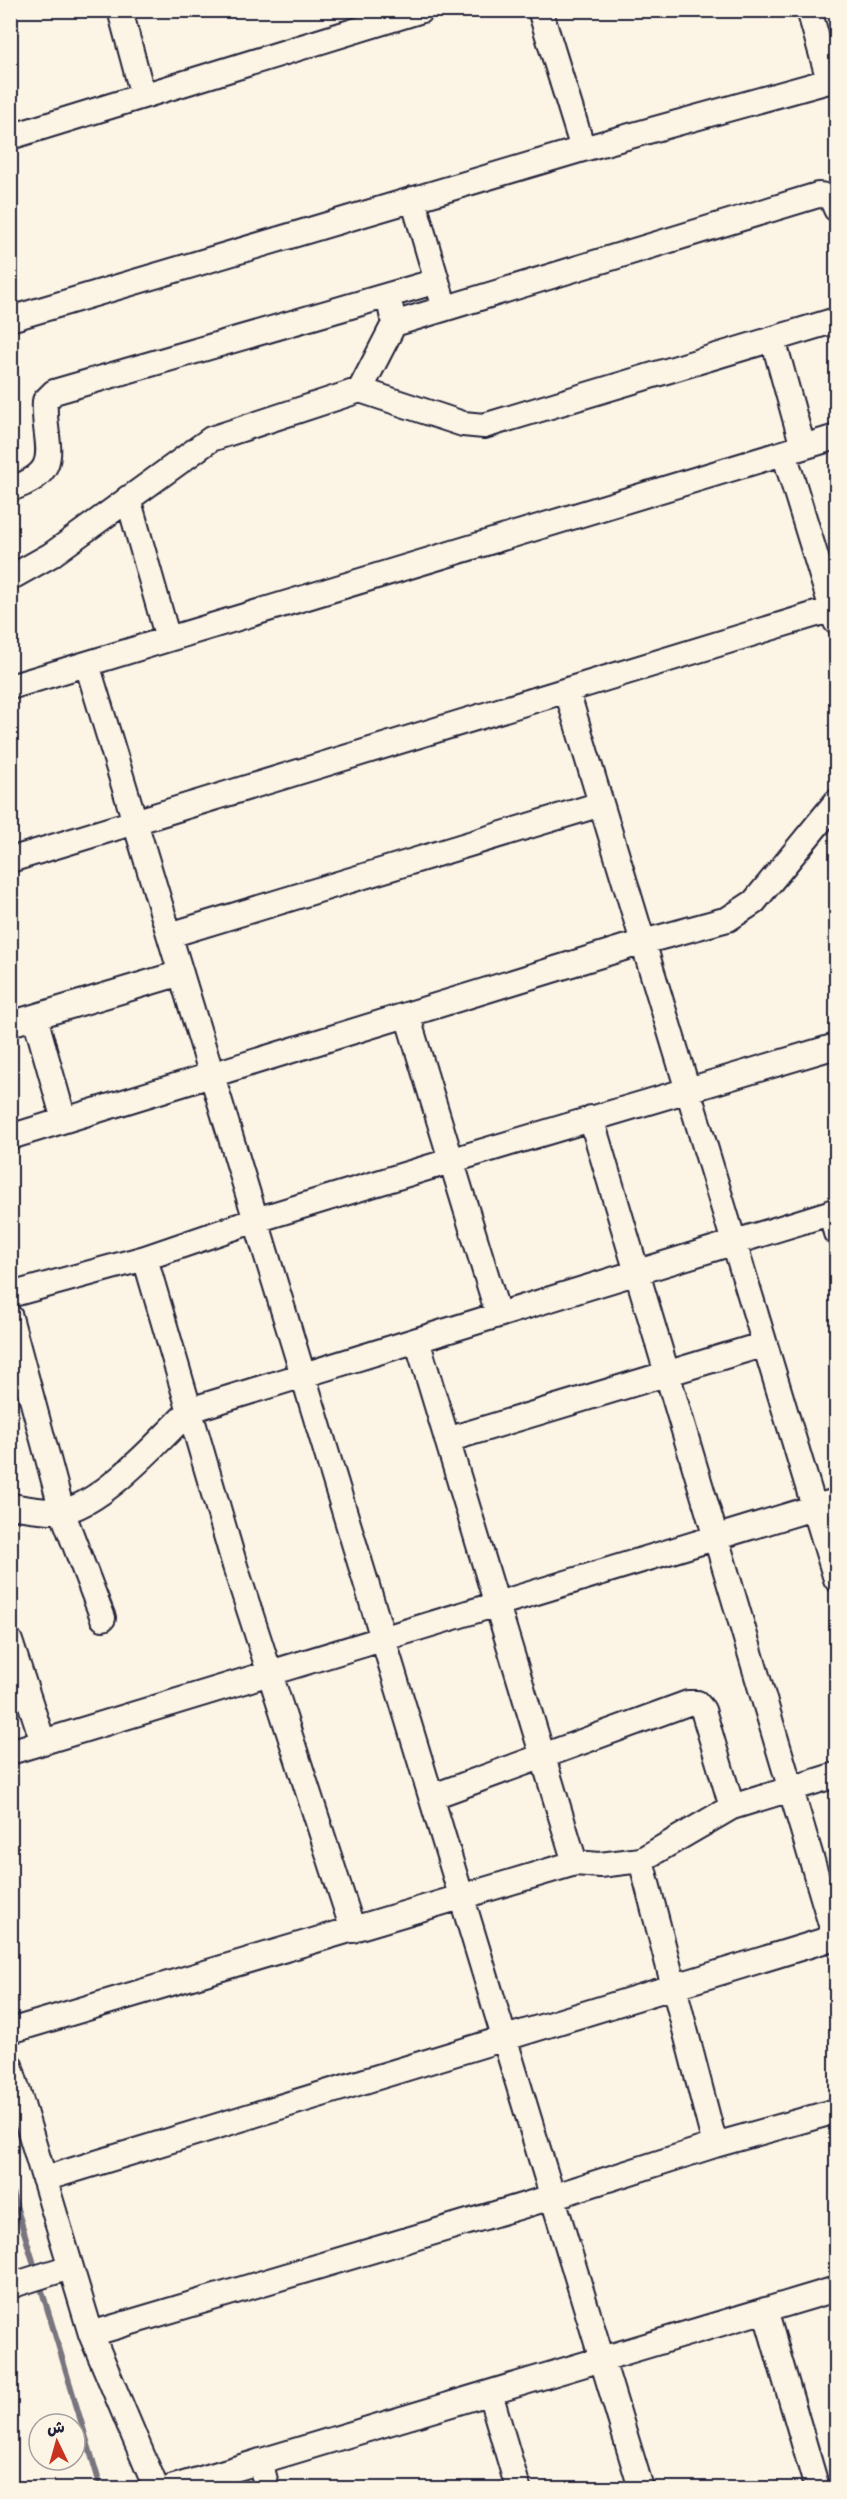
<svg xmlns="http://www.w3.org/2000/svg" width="847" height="2499" font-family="Mali,'Playpen Sans Arabic',sans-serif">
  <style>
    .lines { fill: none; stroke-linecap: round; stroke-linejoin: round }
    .stream { stroke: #78757e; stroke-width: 6 }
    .minor-casing { stroke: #22223b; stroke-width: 28 }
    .minor { stroke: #fcf5e5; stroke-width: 24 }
  </style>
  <rect width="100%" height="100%" fill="#fcf5e5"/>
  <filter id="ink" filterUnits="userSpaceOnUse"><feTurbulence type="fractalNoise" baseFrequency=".0167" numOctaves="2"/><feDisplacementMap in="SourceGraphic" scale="12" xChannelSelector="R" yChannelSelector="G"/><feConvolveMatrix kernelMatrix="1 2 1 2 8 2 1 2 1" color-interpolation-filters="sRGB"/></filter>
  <g filter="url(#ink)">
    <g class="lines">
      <path class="stream" d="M10,2186L36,2271
        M39,2281L101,2488"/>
      <g class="minor-casing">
        <path id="minor" d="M120,10L143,96
          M540,10L583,149
          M809,10L829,80
          M10,137L422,10
          M413,199L441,295
          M10,319L583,149L836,79
          M394,324L818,195C830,195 832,199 836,209
          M773,339L803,447
          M360,390L394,324L391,309
          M784,453L836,622
          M10,489C68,471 42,444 45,401L54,392L437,281
          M128,498L168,639
          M10,578L51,555L211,439L360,390L463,424L484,426L836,320
          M87,664L641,2488
          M10,687L836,437
          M567,691L836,1579
          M10,860L836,608
          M170,935L601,804
          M407,1015L498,1314
          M35,1017L64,1120
          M10,1024L181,973
          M591,1118L835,1938
          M10,1137L643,942L728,919L754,902L836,802
          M831,1212L836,1233
          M145,1258L235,1566L353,1930
          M10,1295L145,1258L256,1220L450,1161L836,1046
          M10,1317L62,1511L103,1618
          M417,1340L575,1863
          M447,1440L765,1344
          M10,1506C26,1508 45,1512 61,1511C99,1508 163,1437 190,1410L836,1211
          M10,1641L43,1742
          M10,1752L836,1501
          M431,1797L688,1703H697L703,1710L732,1807
          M641,1860L715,2145
          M10,2031L575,1863L600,1865L641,1860L732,1807L836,1775
          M10,2065L91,2334L156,2488
          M44,2179L836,1937
          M10,2286L70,2267
          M765,2310L817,2488
          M91,2334L552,2197L715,2145L836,2111
          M490,2393L518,2488
          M260,2461L267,2488
          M171,2488L836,2289"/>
      </g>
      <use href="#minor" class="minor"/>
    </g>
  </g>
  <rect width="847" height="2499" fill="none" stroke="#fcf5e5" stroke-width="36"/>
  <rect x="18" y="18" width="811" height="2463" fill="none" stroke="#22223b" stroke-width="2" filter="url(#ink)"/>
  <g transform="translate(57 2442) rotate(355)"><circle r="28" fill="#fcf5e5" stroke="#a5a1a1" stroke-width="1.5"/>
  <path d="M0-4.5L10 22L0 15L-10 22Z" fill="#c8321e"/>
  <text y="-9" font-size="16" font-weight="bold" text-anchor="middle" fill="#22223b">ش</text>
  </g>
</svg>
